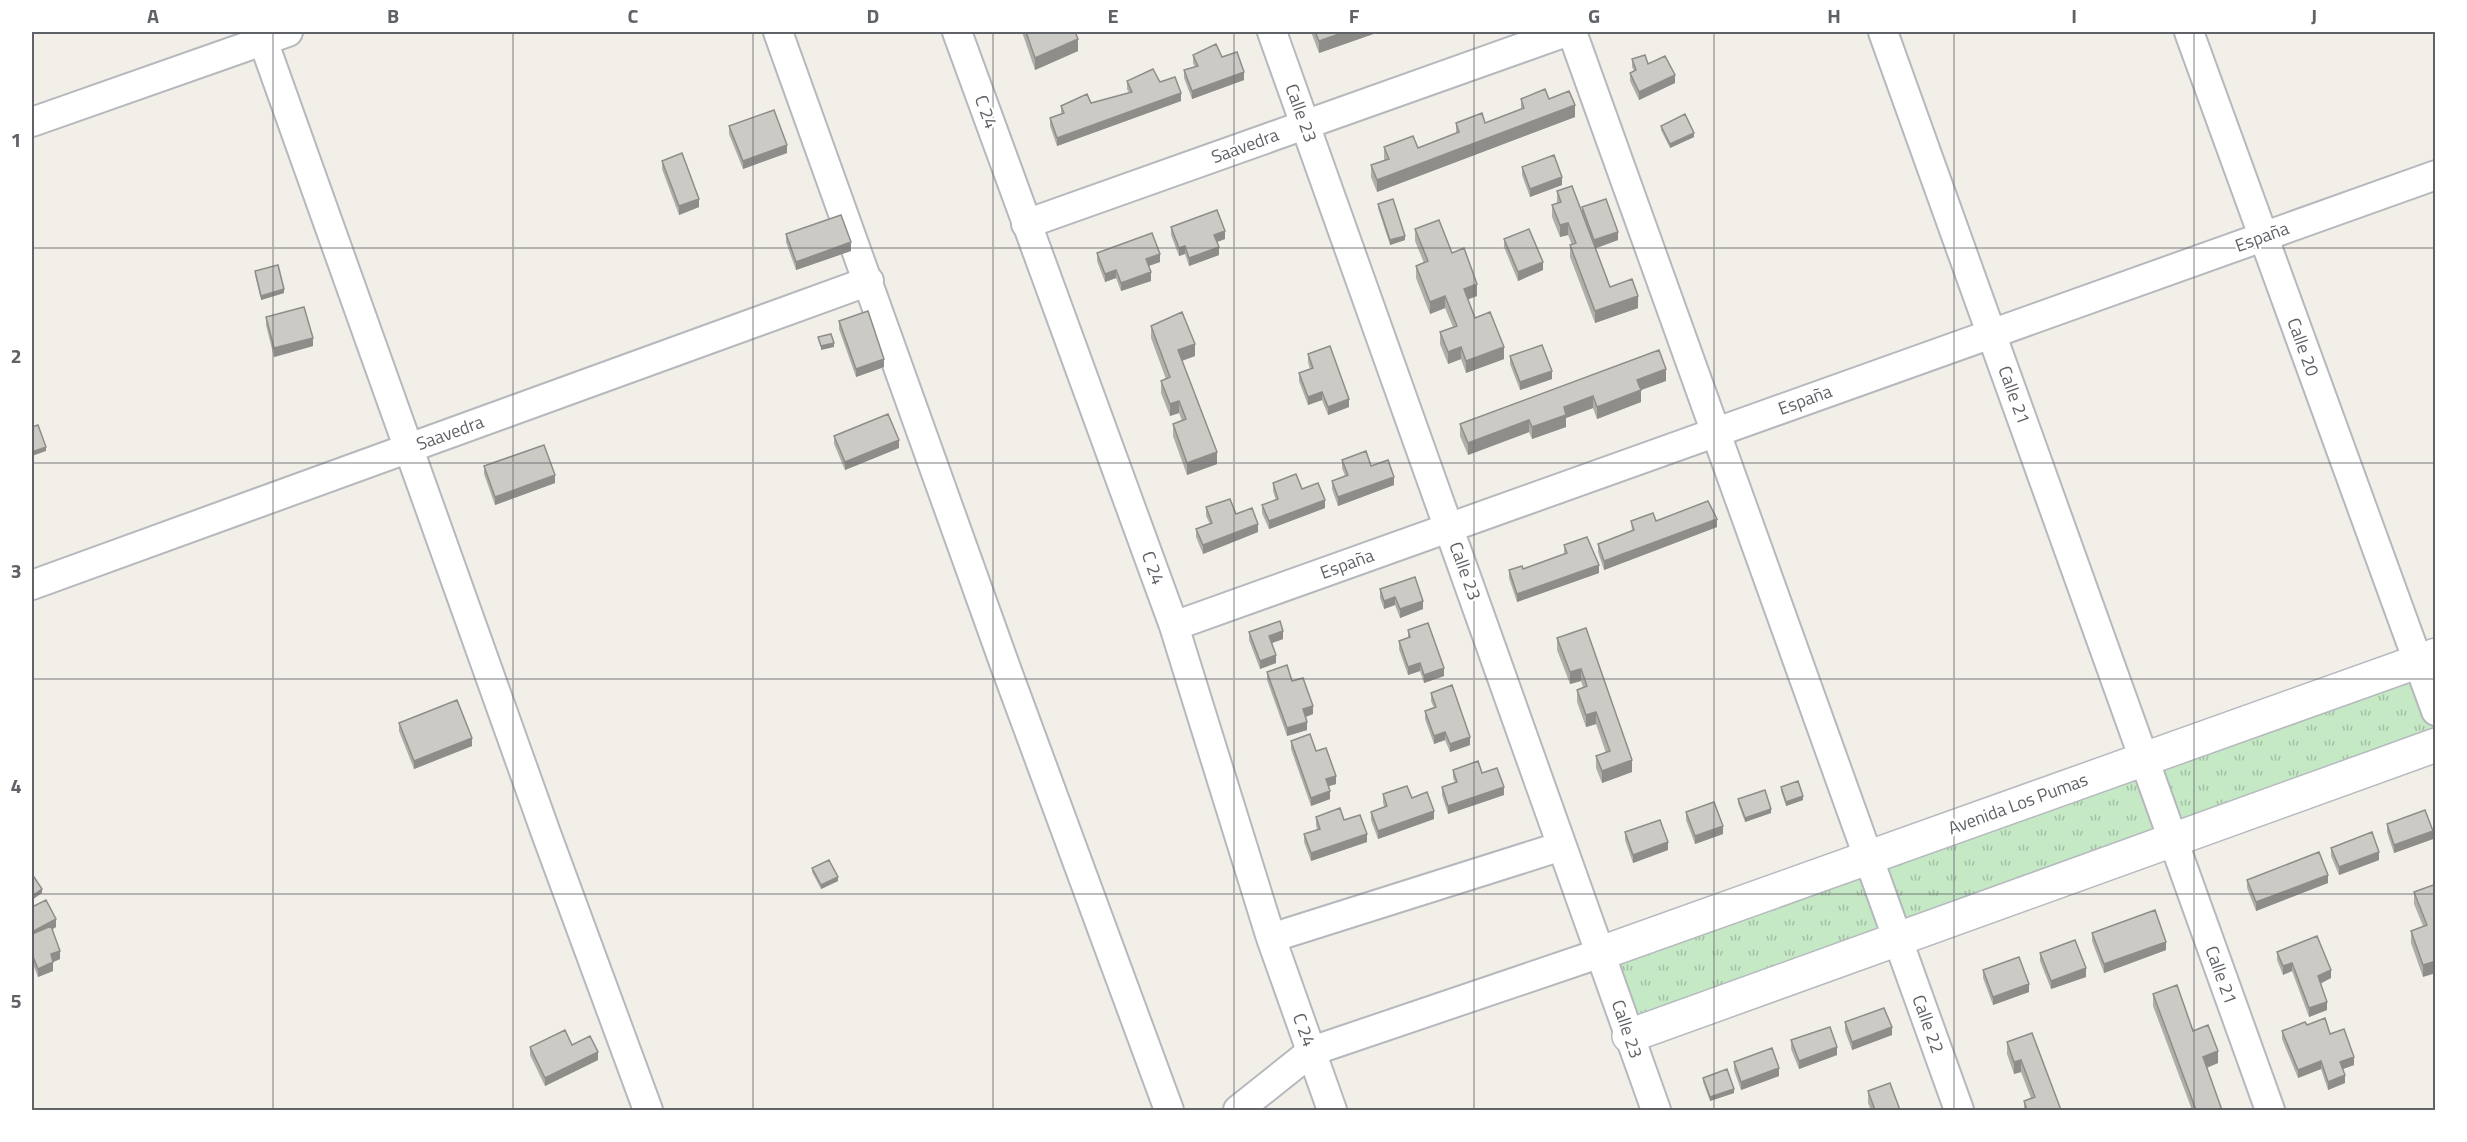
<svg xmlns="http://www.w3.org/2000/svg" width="2467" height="1142" font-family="'Titillium Web',sans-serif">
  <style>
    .park { fill: url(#park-tufts) }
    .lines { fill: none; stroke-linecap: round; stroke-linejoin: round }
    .minor-casing { stroke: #b5b8bc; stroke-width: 32 }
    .secondary-casing { stroke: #b6babf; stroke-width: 36 }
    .minor { stroke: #fff; stroke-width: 28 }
    .secondary { stroke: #fff; stroke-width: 33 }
    .wall { fill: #afaea9 }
    .shaded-wall { fill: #8f8d8a }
    .building { fill: #cccac5; stroke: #8f8d8a; stroke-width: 1.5 }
    .grid { fill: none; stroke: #5f6368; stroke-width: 1.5; stroke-opacity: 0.55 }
    .labels { text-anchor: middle; stroke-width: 4.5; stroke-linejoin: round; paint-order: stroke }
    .street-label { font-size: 18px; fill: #5f6368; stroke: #fff }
    .neatline { fill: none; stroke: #5f6368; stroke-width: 2 }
    .grid-label { font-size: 20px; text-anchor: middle; font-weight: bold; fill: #5f6368 }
  </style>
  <defs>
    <pattern id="park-tufts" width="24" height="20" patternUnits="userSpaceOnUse" patternTransform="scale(1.5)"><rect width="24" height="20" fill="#c5e8c5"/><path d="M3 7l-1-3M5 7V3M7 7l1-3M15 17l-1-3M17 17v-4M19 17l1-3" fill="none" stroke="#a3c0a4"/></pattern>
  </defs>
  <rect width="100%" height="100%" fill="#f1efe8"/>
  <path class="park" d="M2435,656V745L1630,1035L1601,953Z"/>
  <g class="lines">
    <g class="minor-casing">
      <path id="minor" d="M260,32L547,836L648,1110
        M778,32L1007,671L1169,1110
        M957,32L1174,626L1271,938L1332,1110
        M1272,32L1656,1110
        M1572,32L1959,1110
        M1883,32L2270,1110
        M2189,32L2436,711
        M32,122L288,32
        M1026,224L1566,32
        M32,585L869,281
        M1174,626L2436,175
        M1271,938L1562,846
        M1238,1110L1312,1051L1601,953"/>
    </g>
    <g class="secondary-casing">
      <path id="secondary" d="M1601,953L2436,655
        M1629,1036L2436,745"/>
    </g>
    <use href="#minor" class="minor"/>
    <use href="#secondary" class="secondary"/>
  </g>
  <path class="wall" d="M1022,32H1075L1078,51L1035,70Z
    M1311,32H1379L1319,53Z
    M1193,55L1222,57L1244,80L1192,99L1184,78V70L1195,67L1193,63Z
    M1632,59L1648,64L1675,83L1639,100L1630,81V73L1634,71L1632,67Z
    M1127,81L1160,82L1181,101L1057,146L1050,126V118L1061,114V106L1091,103L1129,93L1127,89Z
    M1521,99H1549L1575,117L1377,192L1371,177V165L1384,160V147L1418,148L1456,133V123H1485L1521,109Z
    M729,126L787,153L743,169L729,134Z
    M1661,126L1694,137L1670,148L1661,130Z
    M662,161L699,207L679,215L662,169Z
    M1522,167L1562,185L1530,197L1522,175Z
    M1557,191L1582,213V207L1618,240L1595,248L1610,287L1638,308L1595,323L1570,257V245H1572L1568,235L1560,237L1552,217V205L1557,203Z
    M1378,204L1405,240L1390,245L1378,208Z
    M1171,227L1225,239L1217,242L1219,255L1189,266L1185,254L1179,256L1171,235Z
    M1415,229L1452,253L1477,296L1468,299L1475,318L1504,359L1466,373L1461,359L1448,364L1440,344V332L1453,327L1445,308L1430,314L1416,278V266L1424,263L1415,241Z
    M786,234L851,251L796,270L786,242Z
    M1504,239L1543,270L1518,281L1504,247Z
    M1097,253L1160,262L1148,266L1151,281L1121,291L1116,278L1105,282L1097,261Z
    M255,271L284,293L261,300L255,275Z
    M266,317L313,346L274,357L266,325Z
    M839,321L884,367L856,377L839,329Z
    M1151,326L1195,356L1182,361L1217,464L1187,475L1173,436V424L1182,421L1179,413L1170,416L1161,393V381L1166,379L1151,338Z
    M1308,354L1349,407L1328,415L1322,400L1308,405L1299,381V373L1310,369L1308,362Z
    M1510,356L1552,379L1520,390L1510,364Z
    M1666,381L1641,390V402L1597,419L1593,408L1566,418V427L1532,439L1529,432L1468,455L1460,436V424Z
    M834,436L899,448L845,470L834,444Z
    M1342,460L1371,466L1394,485L1338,506L1332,489V481L1345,476L1342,468Z
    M484,466L555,483L495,505L484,474Z
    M1273,483L1325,508L1269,529L1262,513V505L1276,500L1273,491Z
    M1206,507L1258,532L1203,554L1196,537V529L1210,524L1206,516Z
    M1631,521H1656L1717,527L1604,570L1598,552V544L1632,531Z
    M1564,545L1599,573L1517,602L1509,578V570L1523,569L1564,554Z
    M1380,589L1423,609L1400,618L1395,605L1384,609L1380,598Z
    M1586,628L1632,772L1602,783L1596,768V756L1606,753L1596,724L1586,727L1577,702V690L1583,687L1581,681L1570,684L1557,650V638Z
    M1408,630L1444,676L1424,683L1420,671L1408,675L1399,649V641L1408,638Z
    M1249,632L1283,639L1272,643L1276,663L1260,669L1249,640Z
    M1267,672L1292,681L1313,714L1305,717L1307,730L1287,736L1267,680Z
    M1431,693L1470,745L1450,752L1445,740L1434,744L1425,719V711L1434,708L1431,701Z
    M399,723L472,746L414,769L399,731Z
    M1291,741L1316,751L1336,784L1329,786L1330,799L1311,806L1291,749Z
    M1453,770L1482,773L1504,795L1448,814L1442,795V787L1455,782L1453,778Z
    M1781,787L1803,800L1786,806L1781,791Z
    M1383,794L1412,798L1434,819L1378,839L1371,820V812L1384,807L1383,802Z
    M1738,799L1771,813L1745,822L1738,803Z
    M1686,812L1723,834L1695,844L1686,820Z
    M1316,817L1344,820L1367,842L1311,861L1304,842V834L1317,830L1316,825Z
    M2387,824L2433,839L2394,853L2387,832Z
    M1625,832L1668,850L1633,863L1625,840Z
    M2331,848L2379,860L2339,875L2331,856Z
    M812,868L838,881L821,889L812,872Z
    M2247,880L2328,883L2256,911L2247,888Z
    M2436,884L2423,977L2411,943V931L2423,926L2414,904V892Z
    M32,907L56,927L52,930L60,959L53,962V971L38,977L32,962Z
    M2092,933L2166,950L2104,973L2092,941Z
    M2277,952L2331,978L2320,983L2327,1010L2309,1017L2292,971L2283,975L2277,960Z
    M2040,953L2086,977L2051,989L2040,961Z
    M1983,970L2029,992L1993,1005L1983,978Z
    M2153,994L2193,1031L2218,1063L2207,1068L2222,1110H2192L2153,1006Z
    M1845,1022L1892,1035L1852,1050L1845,1031Z
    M2307,1025L2330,1034L2354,1065L2343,1069L2345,1083L2328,1090L2321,1069L2298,1078L2282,1039V1031Z
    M1791,1040L1837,1055L1799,1069L1791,1049Z
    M2007,1042L2061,1110H2024V1101L2031,1098L2021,1072L2014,1074L2007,1054Z
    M572,1045L598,1060L545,1086L530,1055V1047Z
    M1734,1062L1779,1076L1741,1090L1734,1070Z
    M1703,1078L1734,1093L1710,1101L1703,1082Z
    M1868,1091L1900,1110H1871L1868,1103Z"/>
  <path class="shaded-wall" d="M1345,32H1379L1319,53V41Z
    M1078,39V51L1035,70V58Z
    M1244,72V80L1192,99V91Z
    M1675,75V83L1639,100V92Z
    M1181,93V101L1057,146V138Z
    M1575,105V117L1377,192V180Z
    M1694,133V137L1670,148V144Z
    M787,145V153L743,169V161Z
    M1562,177V185L1530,197V189Z
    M699,199V207L679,215V206Z
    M1568,223V235L1560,237V225Z
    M1225,231V239L1214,243V235Z
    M1618,232V240L1594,249V240Z
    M1405,236V240L1390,245V240Z
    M851,242V251L796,270V262Z
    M1185,246V254L1179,256V248Z
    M1219,247V255L1189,266V258Z
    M1160,254V262L1146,267V259Z
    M1543,262V270L1518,281V272Z
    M1116,270V278L1105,282V274Z
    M1151,272V281L1121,291V283Z
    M1477,284V296L1464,301V289Z
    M284,289V293L261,300V296Z
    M1445,296V308L1430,314V302Z
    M1638,296V308L1595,323V311Z
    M313,338V346L274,357V348Z
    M834,343V347L821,350V346Z
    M1195,344V356L1178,362V350Z
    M1461,347V359L1448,364V352Z
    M1504,347V359L1466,373V361Z
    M884,359V367L856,377V369Z
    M1666,369V381L1641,390V402L1597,419V407L1637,380Z
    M1552,371V379L1520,390V382Z
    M1322,392V400L1308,405V397Z
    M1593,396V408L1566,418V427L1532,439V427L1564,407Z
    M1349,399V407L1328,415V407Z
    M1179,401V413L1170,416V404Z
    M1529,420V432L1468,455V443Z
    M899,440V448L845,470V462Z
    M46,447V451L32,456V452Z
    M1217,452V464L1187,475V463Z
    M555,475V483L495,505V497Z
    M1394,477V485L1338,506V497Z
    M1325,500V508L1269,529V521Z
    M1717,519V527L1604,570V561Z
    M1258,524V532L1203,554V545Z
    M1599,565V573L1517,602V594Z
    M1395,597V605L1384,609V601Z
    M1423,601V609L1400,618V609Z
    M1283,631V639L1269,644V636Z
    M1276,655V663L1260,669V661Z
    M1420,663V671L1408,675V667Z
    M1444,668V676L1424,683V675Z
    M1581,669V681L1570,684V672Z
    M1313,706V714L1303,718V709Z
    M1596,712V724L1586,727V715Z
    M1307,722V730L1287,736V728Z
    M1445,732V740L1434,744V736Z
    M1470,737V745L1450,752V744Z
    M472,738V746L414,769V761Z
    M1632,760V772L1602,783V771Z
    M1336,776V784L1326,787V779Z
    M1504,787V795L1448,814V806Z
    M1330,791V799L1311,806V798Z
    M1803,796V800L1786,806V802Z
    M1771,809V813L1745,822V818Z
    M1434,811V819L1378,839V831Z
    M1723,826V834L1695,844V836Z
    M2433,831V839L2394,853V845Z
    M1367,834V842L1311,861V853Z
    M1668,842V850L1633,863V855Z
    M2379,852V860L2339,875V867Z
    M2328,875V883L2256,911V902Z
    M838,877V881L821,889V885Z
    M42,889V893L32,900V896Z
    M56,919V927L32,940V932Z
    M2166,942V950L2104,973V964Z
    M60,951V959L51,963V954Z
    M2436,961V973L2423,977V965Z
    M53,962V971L38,977V969Z
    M2292,963V971L2283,975V966Z
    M2086,968V977L2051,989V981Z
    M2331,970V978L2318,985V976Z
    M2029,984V992L1993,1005V997Z
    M2327,1002V1010L2309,1017V1008Z
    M1892,1027V1035L1852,1050V1042Z
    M1837,1047V1055L1799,1069V1061Z
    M2218,1051V1063L2203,1069V1057Z
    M598,1052V1060L545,1086V1078Z
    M2354,1057V1065L2340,1070V1062Z
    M2021,1060V1072L2014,1074V1062Z
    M2321,1061V1069L2298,1078V1070Z
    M1779,1068V1076L1741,1090V1082Z
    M2345,1075V1083L2328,1090V1082Z
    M1734,1089V1093L1710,1101V1097Z"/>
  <path class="building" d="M1026,32H1075L1078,39L1035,58Z
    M1315,32H1345L1319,41Z
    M1216,44L1222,57L1237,52L1244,72L1192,91L1184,70L1198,66L1193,55Z
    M1645,55L1648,64L1665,56L1675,75L1639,92L1630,73L1636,70L1632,59Z
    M1153,69L1160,82L1175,77L1181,93L1057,138L1050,118L1064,113L1061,106L1087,94L1091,103L1132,92L1127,81Z
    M1545,89L1549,99L1569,91L1575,105L1377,180L1371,165L1389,159L1384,147L1413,136L1418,148L1459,132L1456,123L1482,113L1485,123L1524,108L1521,99Z
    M774,110L787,145L743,161L729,126Z
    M1685,114L1694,133L1670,144L1661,126Z
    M682,153L699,199L679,206L662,161Z
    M1554,155L1562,177L1530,189L1522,167Z
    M1572,186L1610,287L1632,279L1638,296L1595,311L1570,245L1576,243L1568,223L1560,225L1552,205L1561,202L1557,191Z
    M1393,199L1405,236L1390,240L1378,204Z
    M1606,199L1618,232L1594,240L1582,207Z
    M1217,210L1225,231L1214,235L1219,247L1189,258L1185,246L1179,248L1171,227Z
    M841,215L851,242L796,262L786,234Z
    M1439,220L1452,253L1464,248L1477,284L1464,289L1475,318L1490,312L1504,347L1466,361L1461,347L1448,352L1440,332L1457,326L1445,296L1430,302L1416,266L1428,261L1415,229Z
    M1529,229L1543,262L1518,272L1504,239Z
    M1152,233L1160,254L1146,259L1151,272L1121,283L1116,270L1105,274L1097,253Z
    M278,265L284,289L261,296L255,271Z
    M304,307L313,338L274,348L266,317Z
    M868,311L884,359L856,369L839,321Z
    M1182,312L1195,344L1178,350L1217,452L1187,463L1173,424L1186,419L1179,401L1170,404L1161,381L1170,377L1151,326Z
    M831,334L834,343L821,346L818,337Z
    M1542,345L1552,371L1520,382L1510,356Z
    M1330,346L1349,399L1328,407L1322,392L1308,397L1299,373L1313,368L1308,354Z
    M1659,350L1666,369L1637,380L1641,390L1597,407L1593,396L1564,407L1566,415L1532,427L1529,420L1468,443L1460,424Z
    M888,414L899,440L845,462L834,436Z
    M38,425L46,447L32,452V427Z
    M544,445L555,475L495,497L484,466Z
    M1366,451L1371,466L1388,460L1394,477L1338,497L1332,481L1348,475L1342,460Z
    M1296,474L1302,489L1318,483L1325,500L1269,521L1262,505L1278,499L1273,483Z
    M1230,499L1236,514L1252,508L1258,524L1203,545L1196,529L1212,523L1206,507Z
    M1708,501L1717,519L1604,561L1598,544L1634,530L1631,521L1653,513L1656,521Z
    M1587,537L1599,565L1517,594L1509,570L1522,566L1523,569L1567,553L1564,545Z
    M1415,577L1423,601L1400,609L1395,597L1384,601L1380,589Z
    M1280,621L1283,631L1269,636L1276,655L1260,661L1249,632Z
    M1428,623L1444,668L1424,675L1420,663L1408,667L1399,641L1410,637L1408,630Z
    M1586,628L1632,760L1602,771L1596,756L1610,751L1596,712L1586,715L1577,690L1587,686L1581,669L1570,672L1557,638Z
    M1287,665L1292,681L1303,678L1313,706L1303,709L1307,722L1287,728L1267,672Z
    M1452,685L1470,737L1450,744L1445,732L1434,736L1425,711L1436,707L1431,693Z
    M457,700L472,738L414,761L399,723Z
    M1310,734L1316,751L1326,748L1336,776L1326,779L1330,791L1311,798L1291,741Z
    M1478,761L1482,773L1497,768L1504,787L1448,806L1442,787L1457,782L1453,770Z
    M1798,781L1803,796L1786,802L1781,787Z
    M1407,786L1412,798L1427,792L1434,811L1378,831L1371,812L1387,806L1383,794Z
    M1765,790L1771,809L1745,818L1738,799Z
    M1714,802L1723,826L1695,836L1686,812Z
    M1340,808L1344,820L1360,815L1367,834L1311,853L1304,834L1320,829L1316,817Z
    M2425,810L2433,831L2394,845L2387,824Z
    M1660,820L1668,842L1633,855L1625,832Z
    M2372,832L2379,852L2339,867L2331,848Z
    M2319,852L2328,875L2256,902L2247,880Z
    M829,860L838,877L821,885L812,868Z
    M32,874L42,889L32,896Z
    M2436,884V961L2423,965L2411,931L2427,925L2414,892Z
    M46,900L56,919L32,932V907Z
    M2155,910L2166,942L2104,964L2092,933Z
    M51,926L60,951L51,954L53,962L38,969L32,954V934Z
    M2317,936L2331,970L2318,976L2327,1002L2309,1008L2292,963L2283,966L2277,952Z
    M2075,940L2086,968L2051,981L2040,953Z
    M2019,957L2029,984L1993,997L1983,970Z
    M2177,985L2193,1031L2208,1025L2218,1051L2203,1057L2222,1110H2196L2153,994Z
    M1884,1008L1892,1027L1852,1042L1845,1022Z
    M2325,1018L2330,1034L2344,1029L2354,1057L2340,1062L2345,1075L2328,1082L2321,1061L2298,1070L2282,1031L2305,1022L2307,1025Z
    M1830,1027L1837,1047L1799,1061L1791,1040Z
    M565,1030L572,1045L590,1036L598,1052L545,1078L530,1047Z
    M2032,1033L2061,1110H2027L2024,1101L2035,1097L2021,1060L2014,1062L2007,1042Z
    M1772,1048L1779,1068L1741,1082L1734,1062Z
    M1727,1069L1734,1089L1710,1097L1703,1078Z
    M1890,1083L1900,1110H1875L1868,1091Z"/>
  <path class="grid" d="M273,32V1110M513,32V1110M753,32V1110M993,32V1110M1234,32V1110M1474,32V1110M1714,32V1110M1954,32V1110M2194,32V1110M32,248H2436M32,463H2436M32,679H2436M32,894H2436"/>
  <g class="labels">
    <g class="street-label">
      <text transform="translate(986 112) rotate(70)" y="6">C 24</text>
      <text transform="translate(1301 113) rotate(70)" y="6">Calle 23</text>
      <text transform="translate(1245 146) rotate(-20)" y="6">Saavedra</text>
      <text transform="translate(2262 237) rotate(-20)" y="6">España</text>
      <text transform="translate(2303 347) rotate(70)" y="6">Calle 20</text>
      <text transform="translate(2014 395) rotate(70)" y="6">Calle 21</text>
      <text transform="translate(1805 400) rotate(-20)" y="6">España</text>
      <text transform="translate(450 433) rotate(-20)" y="6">Saavedra</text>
      <text transform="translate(1347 564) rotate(-20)" y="6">España</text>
      <text transform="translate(1153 568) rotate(70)" y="6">C 24</text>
      <text transform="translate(1465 571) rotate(70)" y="6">Calle 23</text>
      <text transform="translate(2018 804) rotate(-20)" y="6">Avenida Los Pumas</text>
      <text transform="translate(2221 975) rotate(70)" y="6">Calle 21</text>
      <text transform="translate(1928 1024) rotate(70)" y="6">Calle 22</text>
      <text transform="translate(1627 1029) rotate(71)" y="6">Calle 23</text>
      <text transform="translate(1304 1030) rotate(70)" y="6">C 24</text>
    </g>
  </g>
  <rect width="2467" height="1142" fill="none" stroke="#ffffff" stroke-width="66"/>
  <rect x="33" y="33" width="2401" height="1076" class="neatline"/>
  <g class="grid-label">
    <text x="153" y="23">A</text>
    <text x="393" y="23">B</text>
    <text x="633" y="23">C</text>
    <text x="873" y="23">D</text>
    <text x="1113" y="23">E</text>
    <text x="1354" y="23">F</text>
    <text x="1594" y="23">G</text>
    <text x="1834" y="23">H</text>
    <text x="2074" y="23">I</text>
    <text x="2314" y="23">J</text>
    <text x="16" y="147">1</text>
    <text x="16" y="363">2</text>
    <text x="16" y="578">3</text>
    <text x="16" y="793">4</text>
    <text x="16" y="1008">5</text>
  </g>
</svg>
